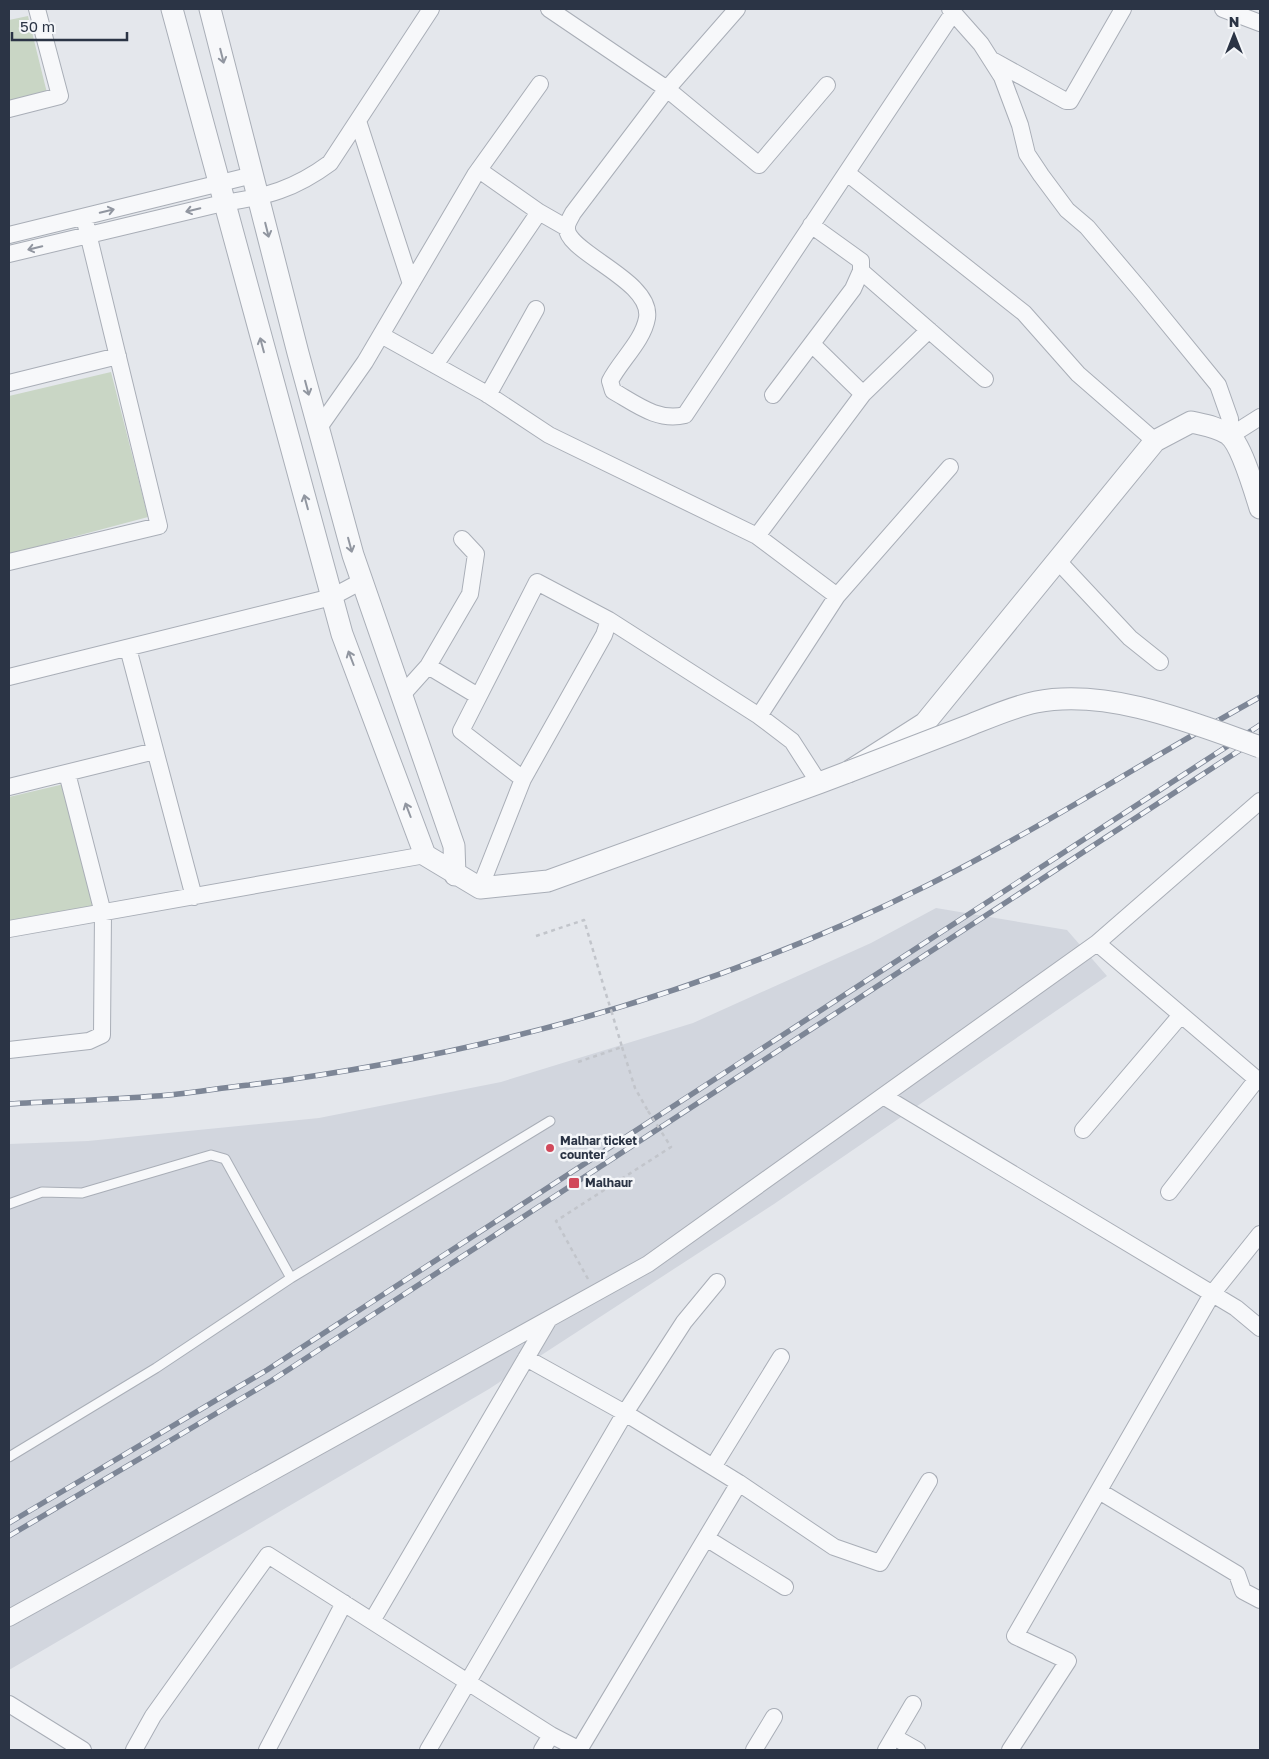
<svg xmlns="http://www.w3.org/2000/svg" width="1269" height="1759" font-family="'Golos Text',sans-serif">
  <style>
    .built { fill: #d2d6de }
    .green { fill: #c9d6c5 }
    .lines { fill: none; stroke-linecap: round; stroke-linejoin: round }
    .service-casing { stroke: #a9aeb7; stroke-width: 11 }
    .minor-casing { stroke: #a9aeb7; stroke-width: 18 }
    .tertiary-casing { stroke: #a9aeb7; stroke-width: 23 }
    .path { stroke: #c2c5cb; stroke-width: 2.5; stroke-dasharray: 4 4; stroke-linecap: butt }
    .service { stroke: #f7f8fa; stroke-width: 9 }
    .minor { stroke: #f7f8fa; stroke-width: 16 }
    .tertiary { stroke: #f7f8fa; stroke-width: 21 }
    .rail-casing { stroke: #7d8696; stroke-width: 5.5 }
    .rail { stroke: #f4f6f9; stroke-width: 4; stroke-dasharray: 11; stroke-linecap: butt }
    .tertiary-bridge-casing { stroke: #a9aeb7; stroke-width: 23; stroke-linecap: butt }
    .path-bridge { stroke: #c2c5cb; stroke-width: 2.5; stroke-dasharray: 4 4; stroke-linecap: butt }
    .tertiary-bridge { stroke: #f7f8fa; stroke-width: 21 }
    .oneway { stroke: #9196a0 }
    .poi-dot { fill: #d1495b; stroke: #f4f6f9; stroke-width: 2 }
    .labels { text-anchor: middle; stroke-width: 5; stroke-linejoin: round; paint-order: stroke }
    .poi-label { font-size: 12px; font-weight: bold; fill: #2b3445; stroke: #f4f6f9; text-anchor: start }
  </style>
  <rect width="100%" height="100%" fill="#e4e7ec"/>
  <path class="built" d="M936,908L1067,930L1107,976L774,1204L489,1389L9,1670V1144L88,1141L319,1118L501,1082L693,1023L871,943Z"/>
  <path class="green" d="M28,16L47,93L9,102V20Z
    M111,372L148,517L9,554V396Z
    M64,784L94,907L9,922V797Z"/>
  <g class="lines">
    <g class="service-casing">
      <path id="service" d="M9,1204L42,1192L82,1193L211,1155L225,1159L291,1278
        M9,1457L156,1368L291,1278L550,1121"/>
    </g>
    <g class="minor-casing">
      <path id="minor" d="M549,9L667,89L759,165L827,85
        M737,9L667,89L573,213C571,217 567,223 567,227C564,252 653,280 647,318C643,341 620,361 610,381L613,391C636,404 658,422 685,415L953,13
        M950,9L981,44L1002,77L1020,125L1027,154L1041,175L1067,210L1087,227L1142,292L1218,385L1230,419V436
        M1223,9L1260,23
        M994,61L1066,101H1070L1123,9
        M9,109L60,96L37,9
        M358,121L411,284
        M479,170L539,212
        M847,173L1024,313L1078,374L1155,441
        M9,235L253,175
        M9,254L223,203C266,197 295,189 330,163L431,9
        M861,271L985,379
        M381,335L487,394L549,435L757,536L837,596
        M812,344L863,394
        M435,365L539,212L567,228
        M9,383L118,356
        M488,395L536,309
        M773,395L853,289L861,271V261L811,225
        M318,429L365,362L475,175L540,84
        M1230,436L1260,417
        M757,536L863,394L929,330
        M1057,560L1130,638L1160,662
        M9,562L159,526L84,217
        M128,648L194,897
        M428,666L478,696
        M9,677L332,597L362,581
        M402,695L428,666L470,594L476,554L462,539
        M759,716L837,596L950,467
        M523,779L461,731L537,582L609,620L759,716L792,741L819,783
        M9,787L155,751
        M480,888L523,779L604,635L609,620
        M9,929L425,855
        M1097,943L1260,1082
        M9,1050L89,1041L102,1035L103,913L67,773
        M883,1096L1236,1308L1260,1328
        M1083,1130L1181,1015
        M1169,1192L1257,1079
        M713,1467L781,1357
        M739,1483L834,1547L880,1563L929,1481
        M1099,1491L1237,1574L1243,1591L1260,1600
        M706,1538L785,1587
        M9,1618L648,1264L1097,943L1260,801
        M372,1621L549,1319
        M9,1704L83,1750
        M894,1737L917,1750
        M134,1750L153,1716L268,1555L551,1735
        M267,1750L344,1603
        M428,1750L625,1413L526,1358
        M542,1750L551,1735L580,1750
        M579,1750L739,1483L625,1413L684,1322L717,1282
        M754,1750L774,1717
        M886,1750L913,1704
        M1010,1750L1068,1661L1015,1636L1212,1294L1260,1234"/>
    </g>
    <g class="tertiary-casing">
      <path id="tertiary" d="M172,9L342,634L425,855L480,888L548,881L819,783L848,772L925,723L1155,441L1191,422C1204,425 1217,427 1228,434C1241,443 1255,492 1260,508
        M210,9L298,353L353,555L454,846L455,875"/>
    </g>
    <path class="path" d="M536,936L584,920L606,994
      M622,1047L635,1088L648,1111
      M578,1062L622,1047L612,1013
      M588,1279L556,1221L671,1147L659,1128"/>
    <use href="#service" class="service"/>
    <use href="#minor" class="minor"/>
    <use href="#tertiary" class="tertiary"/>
    <g class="rail-casing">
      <path id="rail" d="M9,1104C58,1101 107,1100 156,1096C187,1094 218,1088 249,1085C486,1055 714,992 928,885C1042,828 1149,758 1260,697
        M9,1523L267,1370L1260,725
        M9,1536L271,1381L1260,737"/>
    </g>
    <use href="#rail" class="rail"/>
    <g class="tertiary-bridge-casing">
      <path id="tertiary-bridge" d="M848,772C887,757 926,742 965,727C988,718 1012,707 1036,702C1109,688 1193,723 1260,747"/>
    </g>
    <path class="path-bridge" d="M606,994L612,1013
      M648,1111L659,1128"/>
    <use href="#tertiary-bridge" class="tertiary-bridge"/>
  </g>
  <defs><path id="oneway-shaft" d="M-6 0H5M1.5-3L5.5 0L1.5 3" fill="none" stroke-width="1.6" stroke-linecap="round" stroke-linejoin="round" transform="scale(1.25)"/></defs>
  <g class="oneway">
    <use href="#oneway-shaft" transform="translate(222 56) rotate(76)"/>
    <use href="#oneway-shaft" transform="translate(193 210) rotate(167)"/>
    <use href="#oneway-shaft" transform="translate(107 211) rotate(-14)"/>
    <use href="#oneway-shaft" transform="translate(267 230) rotate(76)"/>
    <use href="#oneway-shaft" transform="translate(35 248) rotate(166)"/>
    <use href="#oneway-shaft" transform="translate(262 345) rotate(-105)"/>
    <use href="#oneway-shaft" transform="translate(307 388) rotate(75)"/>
    <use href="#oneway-shaft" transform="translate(306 502) rotate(-105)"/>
    <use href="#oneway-shaft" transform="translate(350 545) rotate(75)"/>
    <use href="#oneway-shaft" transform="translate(351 658) rotate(-111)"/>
    <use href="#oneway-shaft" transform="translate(408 810) rotate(-111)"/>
  </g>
  <g class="poi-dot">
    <circle cx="550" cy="1148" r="5"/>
    <rect x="568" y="1177" width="12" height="12" rx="2.5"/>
  </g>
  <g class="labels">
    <g class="poi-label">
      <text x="560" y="1145">Malhar ticket<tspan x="560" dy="14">counter</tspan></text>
      <text x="585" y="1187">Malhaur</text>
    </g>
  </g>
  <rect width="1269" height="1759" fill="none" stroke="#2b3445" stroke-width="20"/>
  <g transform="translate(1234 35)" stroke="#f4f6f9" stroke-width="4" paint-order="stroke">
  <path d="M0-4L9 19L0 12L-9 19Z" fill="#2b3445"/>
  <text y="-8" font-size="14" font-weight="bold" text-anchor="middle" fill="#2b3445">N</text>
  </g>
  <path d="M12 32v8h115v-8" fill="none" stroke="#2b3445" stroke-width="2.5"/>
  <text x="20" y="32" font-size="15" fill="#2b3445" stroke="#f4f6f9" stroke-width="4" paint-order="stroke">50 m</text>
</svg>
